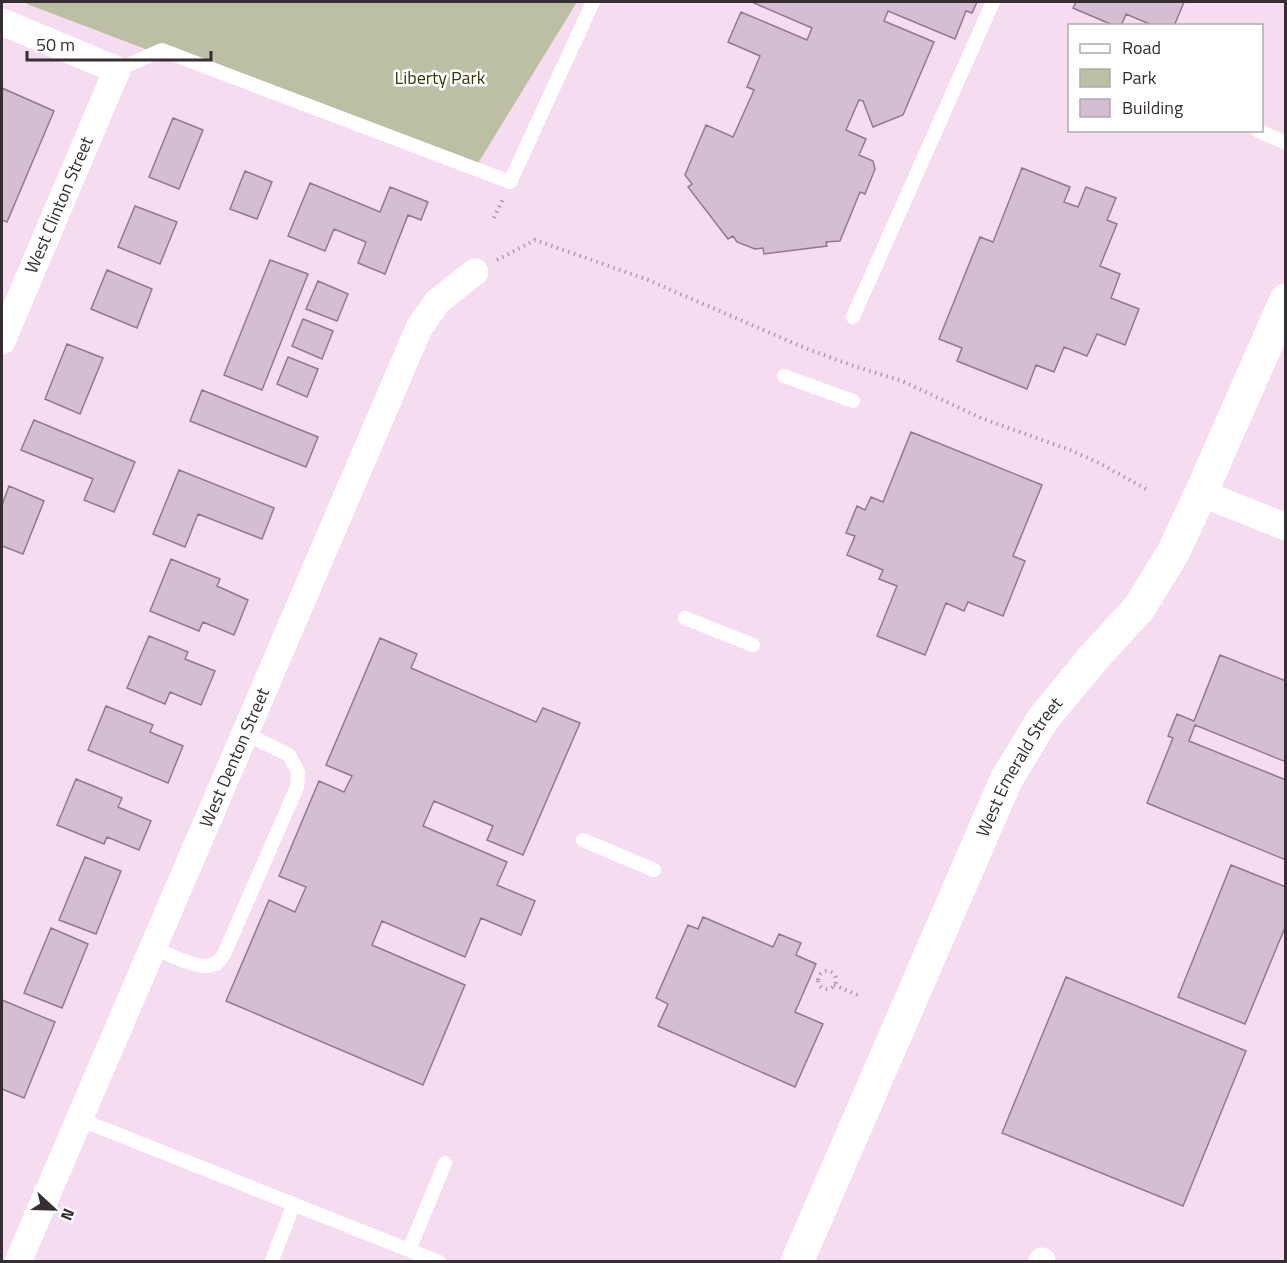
<svg xmlns="http://www.w3.org/2000/svg" width="1287" height="1263" font-family="'Titillium Web',sans-serif">
  <style>
    .green { fill: #bdbfa5 }
    .building { fill: #d6bed2; stroke: #907a8c; stroke-width: 1.5 }
    .lines { fill: none; stroke-linecap: round; stroke-linejoin: round }
    .path { stroke: #ae9bab; stroke-width: 4; stroke-dasharray: 1.5 4.5; stroke-linecap: butt }
    .lane { stroke: #fff; stroke-width: 14 }
    .street { stroke: #fff; stroke-width: 27 }
    .secondary { stroke: #fff; stroke-width: 33 }
    .labels { text-anchor: middle; stroke-width: 5; stroke-linejoin: round; paint-order: stroke }
    .park-label { font-size: 18px; fill: #353609; stroke: #fff }
    .street-label { font-size: 18px; fill: #372d35; stroke: #fff }
  </style>
  <rect width="100%" height="100%" fill="#f5dcf0"/>
  <path class="green" d="M28,2H577L472,173L27,4Z"/>
  <path class="building" d="M755,2H977L972,13L966,11L955,39L888,11L884,21L934,42L903,115L873,127L863,101L859,100L846,130L866,139L859,155L873,161L875,169L865,194L860,192L840,241L826,242L827,246L764,254L763,248L755,249L737,242L733,236L728,239L688,187L692,184L685,175L706,125L733,137L754,90L747,87L760,56L728,42L741,12L807,40L812,28L754,3Z
    M1076,2H1184L1174,26H1154L1126,14L1121,26H1115L1073,8Z
    M2,88L54,111L7,222L2,220Z
    M173,118L203,130L179,189L149,177Z
    M1022,168L1070,187L1064,202L1078,207L1086,187L1116,198L1107,220L1117,224L1100,266L1120,274L1111,298L1139,309L1125,345L1097,334L1087,356L1064,347L1054,372L1036,365L1027,389L957,361L962,348L939,339L980,237L993,242Z
    M245,171L272,182L257,219L230,209Z
    M310,183L380,212L390,187L428,202L421,220L408,215L385,274L358,263L366,242L334,229L325,251L288,236Z
    M135,206L177,222L160,264L118,247Z
    M270,260L308,274L262,390L224,375Z
    M107,270L152,289L137,328L91,309Z
    M318,281L348,294L337,321L306,309Z
    M303,319L333,331L322,359L292,346Z
    M67,344L103,358L80,414L45,399Z
    M288,357L318,369L307,397L277,384Z
    M202,390L318,437L306,467L190,421Z
    M34,420L135,462L114,512L84,500L93,479L21,450Z
    M911,432L1042,485L1013,556L1025,561L1003,616L968,602L964,611L946,603L925,655L877,636L897,586L879,579L883,570L847,555L855,536L846,533L857,506L865,510L871,497L883,502Z
    M179,470L274,508L262,539L198,514L185,547L153,534Z
    M9,486L44,501L23,554L2,546V505Z
    M171,559L220,579L217,586L248,600L234,635L203,622L199,631L150,611Z
    M149,636L188,652L185,659L215,671L201,705L170,692L165,704L127,688Z
    M380,638L417,654L411,668L536,722L543,708L580,723L523,855L487,840L493,826L434,801L423,826L507,862L497,885L535,901L521,935L481,918L465,957L382,921L372,945L465,985L423,1085L226,1001L269,900L295,912L306,887L279,876L319,781L344,792L352,776L326,765Z
    M1220,655L1286,681V762L1195,725L1189,741L1286,780V860L1147,803L1173,738L1168,736L1177,714L1194,721Z
    M106,706L153,725L150,732L183,746L168,783L88,750Z
    M76,779L122,798L118,807L151,821L139,850L107,837L104,844L57,825Z
    M85,857L121,871L96,934L59,920Z
    M1231,865L1286,887V925L1245,1024L1178,997Z
    M703,917L773,947L779,934L801,943L796,955L816,964L795,1012L823,1024L795,1087L658,1026L668,1004L656,998L688,925L698,929Z
    M51,928L88,944L62,1008L24,993Z
    M1066,977L1246,1051L1183,1206L1002,1133Z
    M2,1000L55,1022L24,1098L2,1089Z"/>
  <g class="lines">
    <path class="path" d="M494,218L503,199
      M497,260L535,240L648,280L805,348L854,366L902,381L981,418L1070,450L1101,464L1146,489
      M818 980a9 9 0 1 1 18 0a9 9 0 1 1-18 0Z
      M834,985L860,996"/>
    <path class="lane" d="M117,70L162,50L510,182L593,2
      M1257,130L1286,143
      M853,317L993,2
      M784,376L853,401
      M685,618L753,645
      M583,840L654,870
      M152,947C167,953 197,970 212,965C219,963 222,958 225,952L297,787L298,772L289,755L244,733
      M79,1119L439,1262
      M409,1250L445,1163
      M272,1260L294,1204"/>
    <g class="street">
      <path d="M2,22L117,70L2,341"/>
      <path d="M1201,493L1286,527"/>
      <path id="s1" d="M18,1262L419,328L437,302L475,272"/>
      <path d="M1042,1262V1261"/>
    </g>
    <path class="secondary" id="s2" d="M797,1262L1006,780L1043,719L1094,657L1139,608L1173,553L1201,493L1286,300"/>
  </g>
  <g class="labels">
    <g class="park-label">
      <text x="440" y="84">Liberty Park</text>
    </g>
    <g class="street-label">
      <text transform="translate(59 205) rotate(-67)" y="6">West Clinton Street</text>
      <text dy="6" stroke="none"><textPath href="#s1" startOffset="549">West Denton Street</textPath></text>
      <text dy="6" stroke="none"><textPath href="#s2" startOffset="543">West Emerald Street</textPath></text>
    </g>
  </g>
  <rect width="1287" height="1263" fill="none" stroke="#372d35" stroke-width="6"/>
  <rect x="1068" y="24" width="195" height="108" fill="#ffffff" stroke="#afabae" stroke-width="1.5"/>
  <rect x="1080" y="44" width="30" height="9" fill="#ffffff" stroke="#afabae" stroke-width="1.5"/>
  <text x="1122" y="54" font-size="18" fill="#372d35">Road</text>
  <rect x="1080" y="69" width="30" height="18" fill="#bdbfa5" stroke="#afabae" stroke-width="1.5"/>
  <text x="1122" y="84" font-size="18" fill="#372d35">Park</text>
  <rect x="1080" y="99" width="30" height="18" fill="#d6bed2" stroke="#afabae" stroke-width="1.5"/>
  <text x="1122" y="114" font-size="18" fill="#372d35">Building</text>
  <g transform="translate(54 1209) rotate(112)" stroke="#ffffff" stroke-width="4.5" paint-order="stroke">
  <path d="M0-4.5L10 22L0 15L-10 22Z" fill="#372d35"/>
  <text y="-9" font-size="16" font-weight="bold" text-anchor="middle" fill="#372d35">N</text>
  </g>
  <path d="M27 51v9h184v-9" fill="none" stroke="#372d35" stroke-width="3"/>
  <text x="36" y="51" font-size="18" fill="#372d35" stroke="#ffffff" stroke-width="4.5" paint-order="stroke">50 m</text>
</svg>
